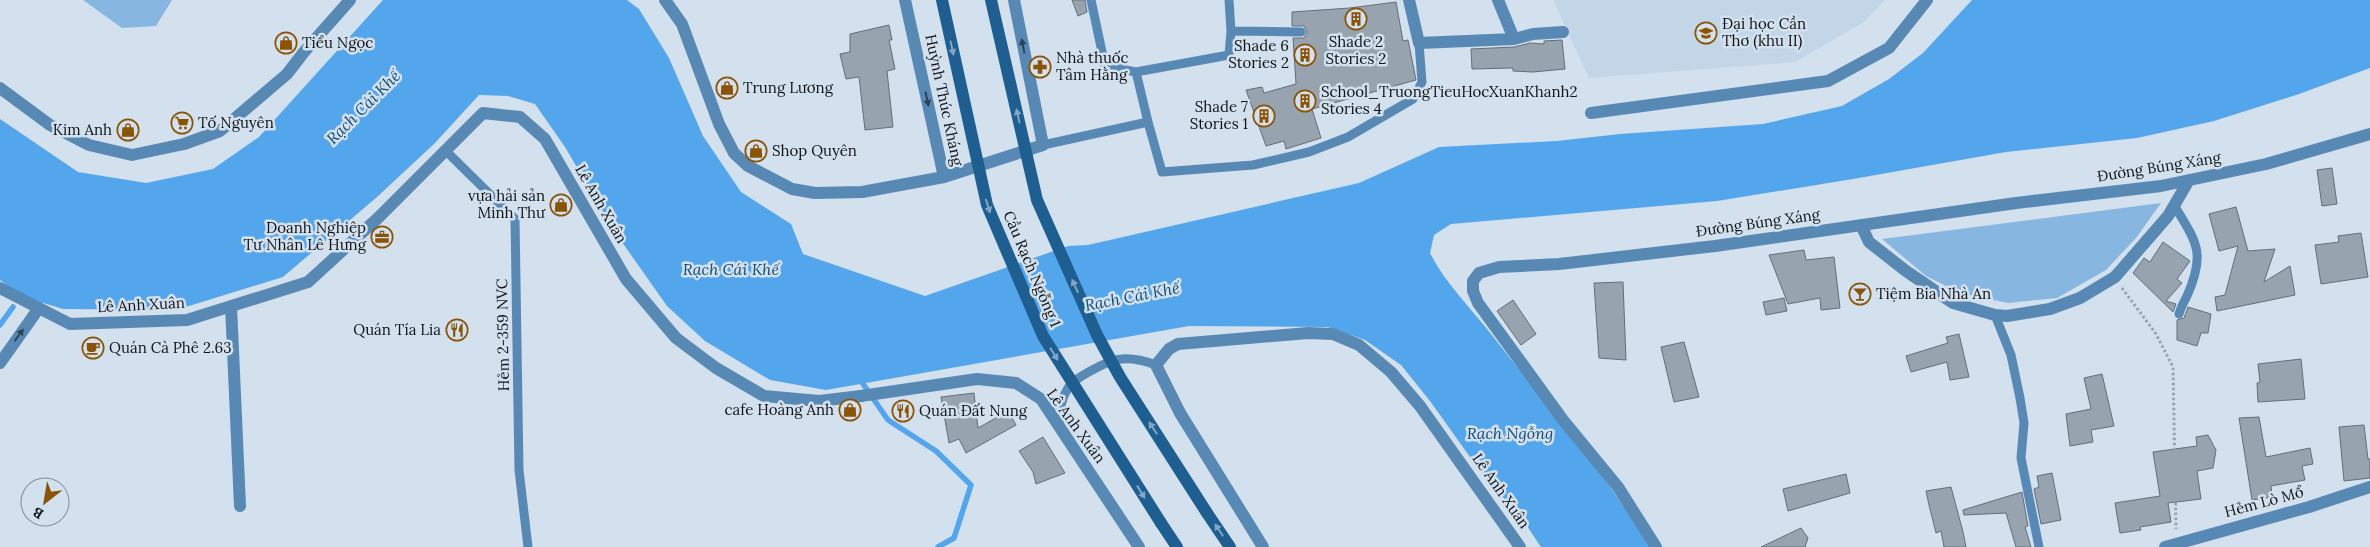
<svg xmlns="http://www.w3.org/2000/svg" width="2370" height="547" font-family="Lora,serif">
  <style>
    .built { fill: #c3d6e8 }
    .green { fill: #87b6e0 }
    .water { fill: #54a6ec }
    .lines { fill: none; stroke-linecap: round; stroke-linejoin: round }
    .stream { stroke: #54a6ec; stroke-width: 5.5 }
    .building { fill: #97a4af; stroke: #626e79 }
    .path { stroke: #98a2ad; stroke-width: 3; stroke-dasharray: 2.5 2.5; stroke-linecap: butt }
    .service { stroke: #5889b5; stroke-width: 9 }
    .minor { stroke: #5889b5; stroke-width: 12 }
    .tertiary { stroke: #5889b5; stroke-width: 12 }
    .secondary { stroke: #1e5e90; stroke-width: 12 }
    .secondary-bridge { stroke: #1e5e90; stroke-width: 12 }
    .oneway { fill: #2c4257 }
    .oneway2 { fill: #82a6c3 }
    .labels { text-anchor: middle; stroke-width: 5; stroke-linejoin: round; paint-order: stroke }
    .poi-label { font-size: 15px; fill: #0f1318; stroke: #d3e0ed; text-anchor: start }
    .street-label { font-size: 15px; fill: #0f1318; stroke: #d3e0ed }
    .water-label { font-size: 16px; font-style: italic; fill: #0f4c79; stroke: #d3e0ed }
  </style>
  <rect width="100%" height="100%" fill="#d3e0ed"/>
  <path class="built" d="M1553,0H1885L1864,22L1795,62L1589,78Z"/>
  <path class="green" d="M83,0H172L156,26L122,28Z
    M2161,203L2136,238L2106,270L2057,298L2008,303L1960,293L1926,276L1882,239Z"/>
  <path class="water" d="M383,0H627L639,9L669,58L703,136L741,192L791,224L803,254L925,296L1068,246L1088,245L1359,183L1439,147L1557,141L1620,134L1763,124L1842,106L1889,79L1923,53L1972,0H2370V68L2299,94L2214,121L2137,138L2006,152L1853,179L1717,201L1451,224L1434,235L1430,253C1445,283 1470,307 1491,334C1545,403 1605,471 1649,547H1541L1525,523L1475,464L1430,401L1401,365L1365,340L1328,327L1189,326L826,390L770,380L705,341L667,306L617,235L565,147L535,104L508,96L479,95L435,143L377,197L283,277L176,310L63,309L21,296L0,280V119L78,172L146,183L213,169L259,137Z"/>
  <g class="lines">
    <path class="stream" d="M0,325L13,307
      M859,378L888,420L936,451L971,485L954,538L938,547"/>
  </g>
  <path class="building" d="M1072,0H1085L1087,12L1078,16Z
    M1396,2L1403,41L1408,40L1416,80L1312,109L1321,138L1286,149L1284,141L1266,146L1246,90L1262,87L1264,93L1296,84L1293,38H1304L1307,32L1304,26H1292V12L1350,8Z
    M889,25L892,40H889L895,69L887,71L893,127L865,130L859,77L846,79L840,54L850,52V34Z
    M1562,40L1565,69L1533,72L1513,71V68L1472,69L1471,49L1514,47L1530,43L1544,44V41Z
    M2332,168L2337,204L2322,206L2317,170Z
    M2236,207L2248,251L2275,249L2264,282L2290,266L2295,295L2217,311L2215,297L2225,295L2238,246L2219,251L2209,214Z
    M2361,233L2368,277L2321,284L2315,245L2339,242L2338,236Z
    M2163,242L2190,261L2177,279L2182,283L2166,301L2176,304L2173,312L2133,273L2144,258L2150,262Z
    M1804,250L1806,260L1834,257L1840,308L1821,310L1820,298L1788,304L1769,255Z
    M1623,282L1626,360L1599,358L1594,283Z
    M1784,298L1787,311L1766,315L1763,302Z
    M1513,300L1536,334L1521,345L1497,311Z
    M2188,307L2211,314L2208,333H2201L2197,346L2177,340V320L2184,318Z
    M1959,334L1969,377L1950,380L1947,362L1911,372L1906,356L1948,343L1946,337Z
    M1684,342L1699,397L1674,402L1661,347Z
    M2301,359L2305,399L2258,402L2257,383L2260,382L2258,364Z
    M2102,374L2114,426L2091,430L2093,442L2070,446L2066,414L2091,409L2084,378Z
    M974,393L978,428L1008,411L1016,425L966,453L959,439L949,443L941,397Z
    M2259,417L2266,457L2310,448L2313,464L2302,466L2305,480L2271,486L2272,497L2252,500L2239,418Z
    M2364,425L2368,459H2370V478L2344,481L2339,427Z
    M2208,435L2216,450L2213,468L2197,471L2201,499L2168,503L2171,522L2140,527L2141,530L2120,533L2115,503L2160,496L2153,452L2197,446L2196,437Z
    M1043,437L1065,473L1036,484L1033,472L1019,451Z
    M2052,473L2061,520L2041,524L2034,489L2039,487L2037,476Z
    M1846,474L1850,493L1788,511L1783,489Z
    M1951,487L1963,532L1966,547H1944L1941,531L1936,533L1929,505L1926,491Z
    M2022,492L2028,526L2025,527L2031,547H2016L2006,513L1964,515L1963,510Z
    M1801,528L1808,538L1805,547H1761Z"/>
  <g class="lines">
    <path class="path" d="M2122,288L2156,334L2173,367L2176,529"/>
    <path class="service" d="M1091,0L1105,66L1136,72L1229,55L1231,31L1229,0
      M1231,31L1301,32
      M1136,72L1148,122
      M1043,145L1148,122L1162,172L1253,165L1309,152L1348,137L1413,99L1422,82L1419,43
      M446,151L515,219L519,470L528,547
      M2174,205C2197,243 2206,253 2187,296C2184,302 2181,307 2179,314
      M1995,315L2011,355L2020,398L2024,423L2021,458L2039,547
      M1059,425C1059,413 1061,399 1068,388C1074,378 1110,359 1122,359C1133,358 1145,361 1156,365"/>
    <path class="minor" d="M1409,0L1419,43L1514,39L1498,0
      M1514,39L1533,34L1563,32
      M1591,113L1828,81L1889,48L1927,0
      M1861,225L1869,242L1906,271L1953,303L1995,315L2007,316L2050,309L2080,298L2115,277L2168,216L2189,180
      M0,288L70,324L187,320L308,282L378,218L483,113L520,117L545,139L626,279L676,338L716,368L764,396L819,401L861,396
      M231,306L240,506
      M1178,344L1169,349L1156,365L1180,413L1263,547
      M1656,547L1618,487L1563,420L1478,303L1473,291V281L1479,273L1499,267L1559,264L1715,246L2016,203L2161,186L2266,164L2370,134
      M2165,547L2309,507L2370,487"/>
    <path class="tertiary" d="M665,0L682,24L719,124L734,153L748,166L792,189L815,193L862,192L944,177L1043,145L1014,0
      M905,0L944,177
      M0,88L50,125L89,145L132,155L184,144L220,131L287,74L304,52L350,0
      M1178,344L1308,333L1333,334L1359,345L1391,372L1420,406L1520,547
      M0,363L39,308
      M861,396L977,379L1016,383L1041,399L1139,547"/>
    <path class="secondary" d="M1207,513L1230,547
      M1161,523L1177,547"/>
    <path class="secondary-bridge" d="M942,0L987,205L1043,336L1161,523
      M991,0L1037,200L1097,335L1120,377L1207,513"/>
  </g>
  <defs><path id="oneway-solid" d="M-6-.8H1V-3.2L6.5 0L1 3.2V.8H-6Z" transform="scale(1.25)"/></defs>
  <g class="oneway">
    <use href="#oneway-solid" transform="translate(1023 46) rotate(-101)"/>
    <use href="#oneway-solid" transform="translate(927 99) rotate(78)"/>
    <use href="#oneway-solid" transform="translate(19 335) rotate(-54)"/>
  </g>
  <g class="oneway2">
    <use href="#oneway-solid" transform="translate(952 48) rotate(78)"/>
    <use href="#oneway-solid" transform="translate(1018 116) rotate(-103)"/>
    <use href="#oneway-solid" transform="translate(988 206) rotate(72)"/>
    <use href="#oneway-solid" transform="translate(1075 286) rotate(-114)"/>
    <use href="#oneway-solid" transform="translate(1054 354) rotate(58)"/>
    <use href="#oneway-solid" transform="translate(1153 428) rotate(-123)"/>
    <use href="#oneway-solid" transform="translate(1141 492) rotate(58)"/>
    <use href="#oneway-solid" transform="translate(1219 530) rotate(-124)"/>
  </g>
  <defs>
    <g id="building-ring" transform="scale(1.125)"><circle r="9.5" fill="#d3e0ed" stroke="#8a5305" stroke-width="1.5"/><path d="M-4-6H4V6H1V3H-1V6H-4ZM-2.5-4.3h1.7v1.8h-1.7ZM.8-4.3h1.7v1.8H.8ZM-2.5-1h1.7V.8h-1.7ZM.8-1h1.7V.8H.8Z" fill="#8a5305"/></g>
    <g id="university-ring" transform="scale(1.125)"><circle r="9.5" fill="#d3e0ed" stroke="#8a5305" stroke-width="1.5"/><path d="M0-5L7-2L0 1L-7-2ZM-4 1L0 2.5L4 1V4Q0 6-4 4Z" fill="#8a5305"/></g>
    <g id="shop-ring" transform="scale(1.125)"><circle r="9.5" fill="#d3e0ed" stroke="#8a5305" stroke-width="1.5"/><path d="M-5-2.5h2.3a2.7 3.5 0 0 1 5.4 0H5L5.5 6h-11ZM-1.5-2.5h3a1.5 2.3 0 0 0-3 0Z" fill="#8a5305"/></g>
    <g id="pharmacy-ring" transform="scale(1.125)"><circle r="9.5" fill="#d3e0ed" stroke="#8a5305" stroke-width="1.5"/><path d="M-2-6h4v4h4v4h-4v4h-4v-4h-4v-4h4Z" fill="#8a5305"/></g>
    <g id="supermarket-ring" transform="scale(1.125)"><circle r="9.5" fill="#d3e0ed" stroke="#8a5305" stroke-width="1.5"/><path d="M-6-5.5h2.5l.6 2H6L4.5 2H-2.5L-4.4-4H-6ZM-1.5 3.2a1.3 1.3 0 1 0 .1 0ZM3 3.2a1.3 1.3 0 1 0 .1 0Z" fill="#8a5305"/></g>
    <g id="office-ring" transform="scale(1.125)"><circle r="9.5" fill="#d3e0ed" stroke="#8a5305" stroke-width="1.5"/><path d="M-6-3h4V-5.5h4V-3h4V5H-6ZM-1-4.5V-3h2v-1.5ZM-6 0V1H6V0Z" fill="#8a5305"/></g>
    <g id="bar-ring" transform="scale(1.125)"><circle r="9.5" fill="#d3e0ed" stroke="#8a5305" stroke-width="1.5"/><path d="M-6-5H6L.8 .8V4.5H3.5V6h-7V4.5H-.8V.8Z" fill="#8a5305"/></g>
    <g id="restaurant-ring" transform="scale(1.125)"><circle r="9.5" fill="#d3e0ed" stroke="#8a5305" stroke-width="1.5"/><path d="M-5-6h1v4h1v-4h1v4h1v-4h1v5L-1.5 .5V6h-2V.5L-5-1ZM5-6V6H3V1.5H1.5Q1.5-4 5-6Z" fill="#8a5305"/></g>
    <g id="cafe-ring" transform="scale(1.125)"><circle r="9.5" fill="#d3e0ed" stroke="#8a5305" stroke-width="1.5"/><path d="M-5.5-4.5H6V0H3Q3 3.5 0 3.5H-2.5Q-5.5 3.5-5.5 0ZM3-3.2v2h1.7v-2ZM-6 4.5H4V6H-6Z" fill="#8a5305"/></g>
  </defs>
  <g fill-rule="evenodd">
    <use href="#building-ring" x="1356" y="19"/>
    <use href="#university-ring" x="1706" y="33"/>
    <use href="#shop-ring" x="286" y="43"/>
    <use href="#building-ring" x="1305" y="55"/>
    <use href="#pharmacy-ring" x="1040" y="67"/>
    <use href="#shop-ring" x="727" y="88"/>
    <use href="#building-ring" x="1305" y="101"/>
    <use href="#building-ring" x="1264" y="116"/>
    <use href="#supermarket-ring" x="182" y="123"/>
    <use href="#shop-ring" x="128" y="130"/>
    <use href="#shop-ring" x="756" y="151"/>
    <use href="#shop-ring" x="561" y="205"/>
    <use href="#office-ring" x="382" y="237"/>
    <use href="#bar-ring" x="1860" y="294"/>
    <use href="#restaurant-ring" x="457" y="330"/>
    <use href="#cafe-ring" x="93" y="348"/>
    <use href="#shop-ring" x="850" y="410"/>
    <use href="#restaurant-ring" x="903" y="411"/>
  </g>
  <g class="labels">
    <g class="poi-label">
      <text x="1722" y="29">Đại học Cần<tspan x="1722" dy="17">Thơ (khu II)</tspan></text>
      <text x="1356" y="47" text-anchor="middle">Shade 2<tspan x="1356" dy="17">Stories 2</tspan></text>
      <text x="302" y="48">Tiểu Ngọc</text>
      <text x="1289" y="51" text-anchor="end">Shade 6<tspan x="1289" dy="17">Stories 2</tspan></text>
      <text x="1056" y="63">Nhà thuốc<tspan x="1056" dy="17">Tâm Hằng</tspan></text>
      <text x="743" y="93">Trung Lương</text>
      <text x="1321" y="97">School_TruongTieuHocXuanKhanh2<tspan x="1321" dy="17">Stories 4</tspan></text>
      <text x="1248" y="112" text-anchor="end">Shade 7<tspan x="1248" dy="17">Stories 1</tspan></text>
      <text x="198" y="128">Tố Nguyên</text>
      <text x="112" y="135" text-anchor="end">Kim Anh</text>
      <text x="772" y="156">Shop Quyên</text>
      <text x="545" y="201" text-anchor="end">vựa hải sản<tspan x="545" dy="17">Minh Thư</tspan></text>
      <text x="366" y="233" text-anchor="end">Doanh Nghiệp<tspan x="366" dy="17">Tư Nhân Lê Hưng</tspan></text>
      <text x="1876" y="299">Tiệm Bia Nhà An</text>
      <text x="441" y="335" text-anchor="end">Quán Tía Lia</text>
      <text x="109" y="353">Quán Cà Phê 2.63</text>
      <text x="834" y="415" text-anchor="end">cafe Hoàng Anh</text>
      <text x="919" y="416">Quán Đất Nung</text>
    </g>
    <g class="street-label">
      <text transform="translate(944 100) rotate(78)" y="5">Huỳnh Thúc Kháng</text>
      <text transform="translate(2159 167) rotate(-9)" y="5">Đường Búng Xáng</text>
      <text transform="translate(601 204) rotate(60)" y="5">Lê Anh Xuân</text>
      <text transform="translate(1758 223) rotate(-8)" y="5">Đường Búng Xáng</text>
      <text transform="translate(1032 269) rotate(67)" y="5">Cầu Rạch Ngỗng 1</text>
      <text transform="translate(141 305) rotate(-3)" y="5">Lê Anh Xuân</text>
      <text transform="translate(503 335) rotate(-91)" y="5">Hẻm 2-359 NVC</text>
      <text transform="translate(1076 426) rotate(54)" y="5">Lê Anh Xuân</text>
      <text transform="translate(1501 491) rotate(55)" y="5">Lê Anh Xuân</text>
      <text transform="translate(2264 502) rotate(-15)" y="5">Hẻm Lò Mổ</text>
    </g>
    <g class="water-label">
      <text transform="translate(363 107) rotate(-45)" y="6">Rạch Cái Khế</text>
      <text x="731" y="275">Rạch Cái Khế</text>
      <text transform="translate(1132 296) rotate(-11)" y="6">Rạch Cái Khế</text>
      <text x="1510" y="439">Rạch Ngỗng</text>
    </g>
  </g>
  <g transform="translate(45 502) rotate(211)"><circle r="24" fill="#d3e0ed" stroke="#858e98"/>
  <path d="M0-4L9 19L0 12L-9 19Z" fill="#8a5305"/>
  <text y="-8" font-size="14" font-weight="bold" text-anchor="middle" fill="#0f1318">B</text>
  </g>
</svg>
